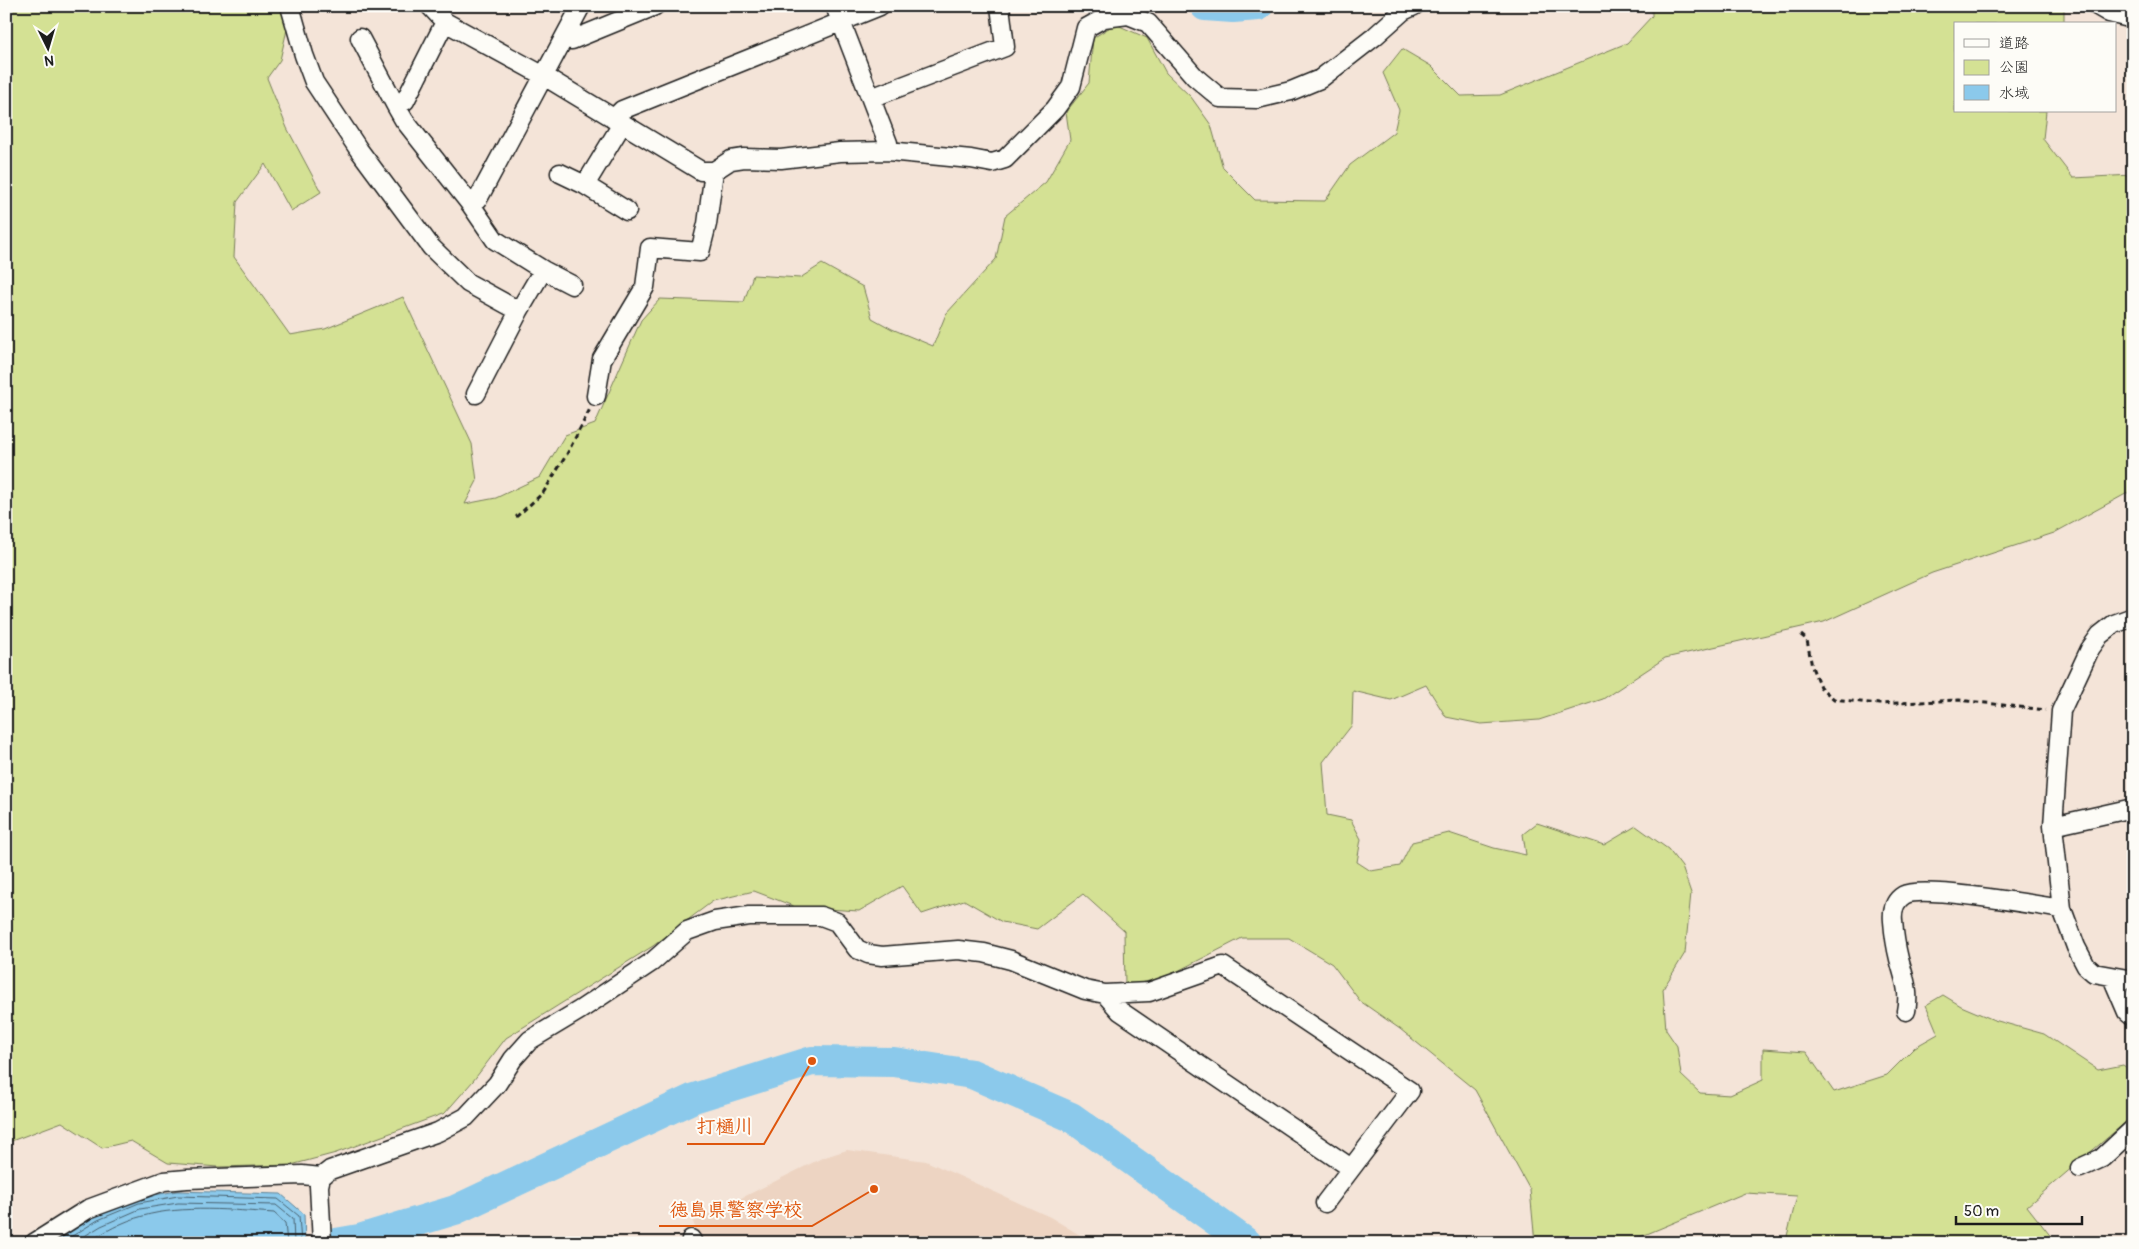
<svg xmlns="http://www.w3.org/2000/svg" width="2139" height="1249" font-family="Pangolin,'Klee One',sans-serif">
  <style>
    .built { fill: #edd4c2 }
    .green { fill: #d4e194; stroke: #787e58 }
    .water { fill: #8bc9eb; stroke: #5f8498 }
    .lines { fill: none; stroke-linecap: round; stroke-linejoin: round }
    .shore { stroke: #48616f; stroke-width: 1 }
    .river { stroke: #8bc9eb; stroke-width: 30 }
    .minor-casing { stroke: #1c1c1c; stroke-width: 21 }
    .path { stroke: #1c1c1c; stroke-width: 3; stroke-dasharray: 5 4; stroke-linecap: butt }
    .minor { stroke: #fdfcf7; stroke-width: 18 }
    .leader { fill: none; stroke: #de560d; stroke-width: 2 }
    .callout-dot { fill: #de560d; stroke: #fdfcf7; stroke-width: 2 }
    .callout-label { font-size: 19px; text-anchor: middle; font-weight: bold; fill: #de560d; stroke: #fdfcf7; stroke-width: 4; stroke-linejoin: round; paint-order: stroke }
  </style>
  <rect width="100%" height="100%" fill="#f4e4d8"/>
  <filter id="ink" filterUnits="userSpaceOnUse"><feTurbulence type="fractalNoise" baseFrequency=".02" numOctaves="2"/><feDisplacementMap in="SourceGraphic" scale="10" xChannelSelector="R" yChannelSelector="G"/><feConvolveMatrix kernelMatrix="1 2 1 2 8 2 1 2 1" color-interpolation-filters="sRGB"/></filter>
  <g filter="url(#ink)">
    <path class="built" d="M847,1150L926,1161L1050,1217L1093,1243H701L693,1222L822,1158Z"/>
    <path class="green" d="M6,6H281L288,25L280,60L267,78L287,128L321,192L291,211L265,164L237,202L234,257L290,335L325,329L403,297L472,444L477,481L465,504L496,498L540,477L565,435L595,424L641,320L660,299L744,302L753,275L800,278L822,264L863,287L872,318L892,329L933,346L946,314L996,259L1005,216L1046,182L1070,140L1066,112L1089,83L1093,38L1115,24L1147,38L1166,73L1191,97L1211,125L1223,168L1255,200L1325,201L1350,165L1394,132L1399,110L1383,73L1402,49L1431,66L1461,96L1500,95L1627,43L1652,16V6H2064V24H1955V111H2046L2043,139L2073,178L2133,175V490L2054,533L1932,573L1824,622L1665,658L1603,699L1539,720L1481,724L1446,717L1426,685L1391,700L1353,691L1352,725L1323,762L1327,815L1351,820L1361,839L1357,862L1371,871L1400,866L1412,842L1449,833L1494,848L1526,855L1523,834L1537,823L1604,845L1636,826L1668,849L1682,867L1691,893L1685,953L1663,989L1666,1030L1677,1046L1681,1075L1700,1093L1730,1095L1763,1080V1049L1806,1052L1834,1092L1887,1075L1915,1047L1938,1034L1926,1005L1943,995L1961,1006L1994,1020L2044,1034L2098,1070L2123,1065L2133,1072V1116L2027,1206L2056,1243H1791L1787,1236L1797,1196L1745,1193L1635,1239L1631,1243H1535L1530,1190L1475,1090L1400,1029L1360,1001L1332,964L1289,938H1242L1164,978L1125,986L1124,931L1083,894L1037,929L1002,922L964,900L922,914L902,886L859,911L796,907L754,891L713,901L653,946L506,1038L473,1081L445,1113L336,1153L291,1165L218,1167L168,1163L131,1141L102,1148L62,1122L6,1143Z"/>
    <path class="water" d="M177,1191L281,1194L304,1214L305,1243H51L95,1216L137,1198Z"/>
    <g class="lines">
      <path class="shore" d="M61,1243L98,1220L139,1203L178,1196L278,1199L299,1216L301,1243
        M73,1243L101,1226L140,1209L178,1203L276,1205L293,1219L294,1243
        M87,1243C104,1232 123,1221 143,1216C182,1205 233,1210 274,1213L285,1223L287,1243"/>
      <path class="river" d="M1205,6L1233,8L1258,6
        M336,1243L359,1239L455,1210L694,1098L812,1061L894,1062L972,1074L1071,1117L1247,1243"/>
      <g class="minor-casing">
        <path id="minor" d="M290,6L304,55L314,82L359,150L431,247L468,283L519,311
          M430,6L445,22L544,76L701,171H714L707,224L700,252L650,248L645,287L602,359L596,396
          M835,6L888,143V151L971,159L992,163L1005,159L1055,109L1071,87L1086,28L1104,18L1128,15L1148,23L1195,77L1220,98L1257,99L1291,91L1320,79L1374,37L1403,11L1414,6
          M2097,6L2109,13L2133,19
          M360,38L396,106L405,101L445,22
          M564,39L572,40L655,6
          M871,98L1005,47L1000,6
          M396,106L404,120L471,205L495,240L543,270
          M613,119L622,110L880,6
          M714,171L731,160L744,158L781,159L840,152L888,151
          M560,173L585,185L627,211
          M585,185L622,124
          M471,205L478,199L581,6
          M476,394L519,311L543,270L572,285
          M2133,617L2114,624L2100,635L2090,649L2061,711L2053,826L2062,909L2076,947L2086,966L2094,973L2133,980
          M2053,826L2133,808
          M2112,977L2127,1012L2133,1017
          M1105,994L1149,992L1223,966L1410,1091L1325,1203
          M1906,1011C1910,991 1904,978 1899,959C1896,947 1894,934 1893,921C1892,911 1894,901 1904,895C1921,885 2037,905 2062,909
          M2080,1168L2102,1158L2133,1129
          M691,1239L693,1243
          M34,1243L88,1209L164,1181L187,1179L302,1175L321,1177
          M322,1243L319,1186L321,1177L330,1170L438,1132L466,1117L497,1084L513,1059L530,1040L580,1010L652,962L687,931L715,921L749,916H821L837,922L857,949L868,954L882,956L958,950L984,953L1011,960L1085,990L1105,994L1120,1011L1351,1168"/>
      </g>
      <path class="path" d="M516,517L543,493L567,454L590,409
        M1801,635L1807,640L1812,667L1820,687L1834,699L1879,704L1959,700L2046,710"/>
      <use href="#minor" class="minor"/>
    </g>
  </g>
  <path class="leader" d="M812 1061L764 1144H687M874 1189L812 1226H659"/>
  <g class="callout-dot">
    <circle cx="812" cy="1061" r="5"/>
    <circle cx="874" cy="1189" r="5"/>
  </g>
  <g class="callout-label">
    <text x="725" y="1133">打樋川</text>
    <text x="736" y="1216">徳島県警察学校</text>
  </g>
  <rect width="2139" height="1249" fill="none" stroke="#fdfcf7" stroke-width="25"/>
  <rect x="12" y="12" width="2114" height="1224" fill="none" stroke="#1c1c1c" stroke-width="2" filter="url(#ink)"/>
  <rect x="1954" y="22" width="162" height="90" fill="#fdfcf7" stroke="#a3a29f"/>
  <rect x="1964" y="39" width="25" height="8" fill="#fdfcf7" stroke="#a3a29f"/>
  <text x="1999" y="48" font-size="15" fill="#1c1c1c">道路</text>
  <rect x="1964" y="60" width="25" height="15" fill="#d4e194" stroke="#a3a29f"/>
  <text x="1999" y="72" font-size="15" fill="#1c1c1c">公園</text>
  <rect x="1964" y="85" width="25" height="15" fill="#8bc9eb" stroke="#a3a29f"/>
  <text x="1999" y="98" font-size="15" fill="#1c1c1c">水域</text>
  <g transform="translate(48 48) rotate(175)" stroke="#fdfcf7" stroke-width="4" paint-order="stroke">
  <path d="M0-4L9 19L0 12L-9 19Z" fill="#1c1c1c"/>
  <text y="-8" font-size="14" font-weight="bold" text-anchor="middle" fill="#1c1c1c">N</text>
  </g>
  <path d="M1956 1216v8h126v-8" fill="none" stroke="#1c1c1c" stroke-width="2.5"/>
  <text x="1964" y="1216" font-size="15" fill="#1c1c1c" stroke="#fdfcf7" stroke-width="4" paint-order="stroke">50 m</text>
</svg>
